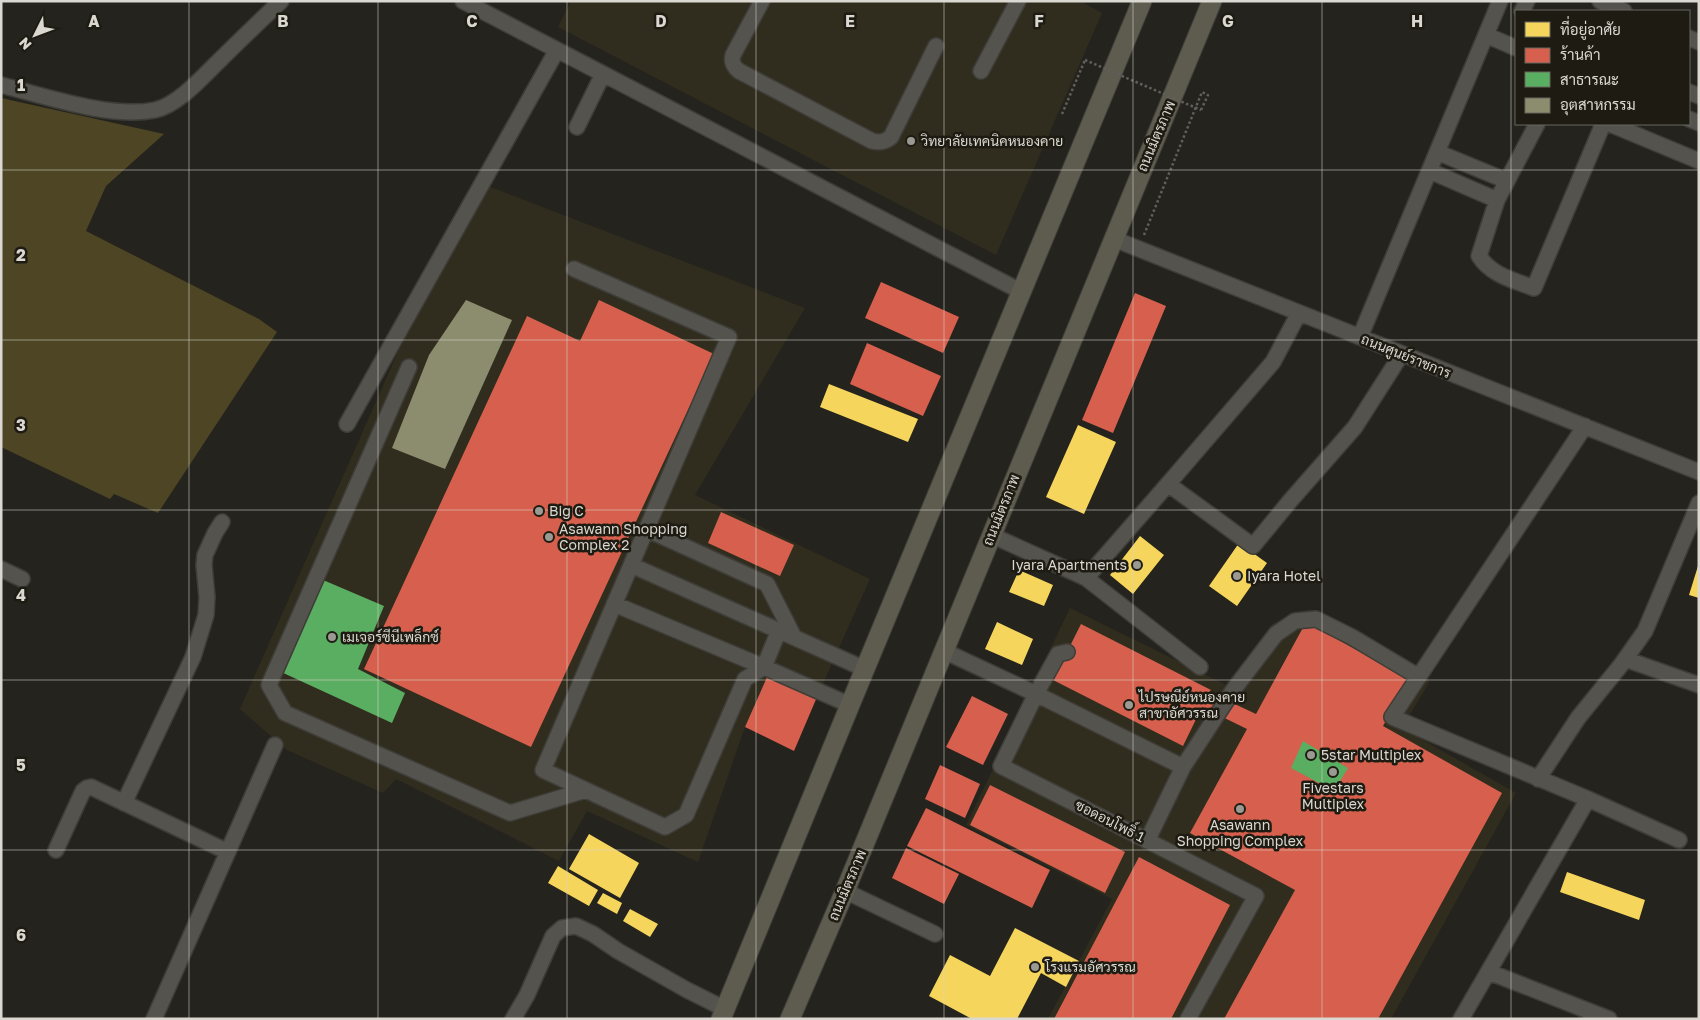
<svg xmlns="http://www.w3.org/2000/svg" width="1700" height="1020" font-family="'Golos Text',Sarabun,sans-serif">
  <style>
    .built { fill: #302d1e }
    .green { fill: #4d4523 }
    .homes { fill: #f6d55c }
    .shops { fill: #d6604d }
    .public { fill: #5aae61 }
    .industry { fill: #8c8c6e }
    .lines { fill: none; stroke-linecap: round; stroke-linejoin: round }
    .minor-casing { stroke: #3e3d38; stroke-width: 18 }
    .major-casing { stroke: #3e3d38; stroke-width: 21 }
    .path { stroke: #605f5c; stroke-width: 2.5; stroke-dasharray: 2.5 2.5; stroke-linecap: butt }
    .minor { stroke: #54534e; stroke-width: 15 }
    .major { stroke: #5e5b4f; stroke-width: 19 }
    .path-bridge { stroke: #605f5c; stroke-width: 2.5; stroke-dasharray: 2.5 2.5; stroke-linecap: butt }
    .grid { fill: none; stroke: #dad8d1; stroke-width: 1; stroke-opacity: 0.55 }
    .poi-dot { fill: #9a9992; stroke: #1e1b12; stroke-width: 2 }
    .labels { text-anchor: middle; stroke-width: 5; stroke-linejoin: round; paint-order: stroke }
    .street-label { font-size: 14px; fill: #dad8d1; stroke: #1e1b12 }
    .poi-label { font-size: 14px; fill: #dad8d1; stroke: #1e1b12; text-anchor: start }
    .grid-label { font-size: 16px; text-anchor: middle; font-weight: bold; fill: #dad8d1; stroke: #1e1b12; stroke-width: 5; stroke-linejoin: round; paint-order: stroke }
  </style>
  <rect width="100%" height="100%" fill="#24231e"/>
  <path class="built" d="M571,1H1080L1102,13L996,255L558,27Z
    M488,186L805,308L695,495L870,579L817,697L768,676L745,727L698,862L587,811L559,861L396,779L383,793L287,750L240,709L397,354Z
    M1070,608L1226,685L1272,624L1310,609L1430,681L1402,728L1516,793L1391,1019H1048L1112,899L966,825Z"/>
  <path class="green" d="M1,98L164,134L106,186L86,231L259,319L277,332L158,513L114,494L110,499L1,447Z"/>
  <path class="homes" d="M829,384L918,419L908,442L820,407Z
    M1078,425L1116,442L1084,514L1046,497Z
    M1140,536L1164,555L1133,594L1110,575Z
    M1239,543L1267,563L1237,606L1209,586Z
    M1698,566H1699V598L1689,595Z
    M1019,570L1053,585L1044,606L1009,592Z
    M997,622L1033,639L1022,665L985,649Z
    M589,834L639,863L620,898L569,869Z
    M558,866L598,890L589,906L548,883Z
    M1567,872L1645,900L1639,920L1560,892Z
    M603,893L622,903L617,914L597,903Z
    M630,909L658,924L650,937L623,921Z
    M1015,928L1079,961L1066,987L1041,973L1017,1019H972L929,996L950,955L990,976Z"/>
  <path class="shops" d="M881,282L959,317L943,353L865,318Z
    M1135,293L1166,306L1113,433L1082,420Z
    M599,300L714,354L531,747L364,669L527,316L580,341Z
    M867,343L941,376L923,416L850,384Z
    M721,512L794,545L780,576L708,543Z
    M1306,622L1409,679L1383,726L1502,793L1378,1019H1224L1295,890L1190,833L1247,729L1202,707L1183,746L1053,680L1081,624L1211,690L1209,692L1256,714Z
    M768,675L817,697L794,751L745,727Z
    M972,696L1008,714L983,765L946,747Z
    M940,765L980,784L965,818L925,799Z
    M990,785L1125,852L1105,893L970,825Z
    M926,808L1050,870L1032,908L907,846Z
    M906,848L959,874L944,904L892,878Z
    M1139,857L1230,905L1171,1019H1054Z"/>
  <path class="public" d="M316,577L384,606L358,669L405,693L392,723L279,671Z
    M1303,741L1348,768L1334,791L1291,768Z"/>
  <path class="industry" d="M466,300L512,320L445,469L392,448L429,355Z"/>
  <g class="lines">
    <g class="minor-casing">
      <path id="minor" d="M463,1L1022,292
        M762,1L733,55C731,62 733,66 739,71L872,141C880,143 885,142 891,137L936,46
        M1600,1L1624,11
        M1522,11L1527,1
        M1486,35L1516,48
        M1689,38L1699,42
        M981,71L1018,1
        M1,85C45,96 111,119 155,110C179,105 205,74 223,57C242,38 261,20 281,1
        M1689,92L1699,96
        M1689,119L1699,123
        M1610,124L1699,161
        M577,127L603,74
        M1437,152L1507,181
        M1430,171L1497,200L1479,256C1491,275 1513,280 1534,288L1603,124
        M1497,200L1537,124
        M1114,239L1699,472
        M574,269L729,337L543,770L665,827L686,815L745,679L764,667L850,705
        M1299,313L1273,362L1168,484L1253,546L1290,501L1355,427L1401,355
        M1360,337L1500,1
        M409,367L269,685L285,713L510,813L586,790
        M347,424L557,50
        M646,529L767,584L794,637
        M991,535L1086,578L1200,667
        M631,565L865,669
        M1,569L22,579
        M1086,578L1168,484
        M614,604L764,667L779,630
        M944,651L1036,694L1001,766L1256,896L1188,1019
        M1067,652L1058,654L1036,694L1183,767
        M1625,659L1699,685
        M1538,779L1578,718L1621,665L1645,631L1699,503
        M1588,799L1679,840
        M124,803L193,657L206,615L207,597L204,565L205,555L215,533L222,522
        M1147,841L1183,767L1234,689L1276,634L1295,621L1316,619L1352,637L1419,677
        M56,850L83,791L87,788L91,787L228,852
        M845,891L935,934
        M1489,972L1609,1019
        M154,1019L275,745
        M513,1019L527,995L553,936L562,928L576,926L593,934L618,951L687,990L725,1009
        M1461,1019L1588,799L1392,717L1585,426"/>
    </g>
    <g class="major-casing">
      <path id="major" d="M721,1019L850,705L1142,1
        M790,1019L845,891L1212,1"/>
    </g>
    <path class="path" d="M1062,114L1085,60
      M1144,235L1202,92L1208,95L1201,110"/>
    <use href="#minor" class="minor"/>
    <use href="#major" class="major"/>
    <path class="path-bridge" d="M1085,60L1201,110"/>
  </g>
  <path class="grid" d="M189,1V1019M378,1V1019M567,1V1019M756,1V1019M944,1V1019M1133,1V1019M1322,1V1019M1511,1V1019M1,170H1699M1,340H1699M1,510H1699M1,680H1699M1,850H1699"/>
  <g class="poi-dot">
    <circle cx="911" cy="141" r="5"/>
    <circle cx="539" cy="511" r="5"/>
    <circle cx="549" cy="537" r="5"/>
    <circle cx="1137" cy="565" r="5"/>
    <circle cx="1237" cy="576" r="5"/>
    <circle cx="332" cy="637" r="5"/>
    <circle cx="1129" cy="705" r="5"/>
    <circle cx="1311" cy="755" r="5"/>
    <circle cx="1333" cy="772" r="5"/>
    <circle cx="1240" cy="809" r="5"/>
    <circle cx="1035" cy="967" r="5"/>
  </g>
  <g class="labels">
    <g class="street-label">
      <text transform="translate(1156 136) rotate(-67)" y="5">ถนนมิตรภาพ</text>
      <text transform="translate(1406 356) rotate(22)" y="5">ถนนศูนย์ราชการ</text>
      <text transform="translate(1001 510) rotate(-68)" y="5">ถนนมิตรภาพ</text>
      <text transform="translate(1110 821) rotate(27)" y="5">ซอดอนโพธิ์ 1</text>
      <text transform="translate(847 885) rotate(-67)" y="5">ถนนมิตรภาพ</text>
    </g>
    <g class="poi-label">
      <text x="921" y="146">วิทยาลัยเทคนิคหนองคาย</text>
      <text x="549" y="516">Big C</text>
      <text x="559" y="534">Asawann Shopping<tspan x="559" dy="16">Complex 2</tspan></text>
      <text x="1127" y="570" text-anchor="end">Iyara Apartments</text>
      <text x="1247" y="581">Iyara Hotel</text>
      <text x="342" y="642">เมเจอร์ซีนีเพล็กซ์</text>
      <text x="1139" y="702">ไปรษณีย์หนองคาย<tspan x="1139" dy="16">สาขาอัศวรรณ</tspan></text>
      <text x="1321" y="760">5star Multiplex</text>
      <text x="1333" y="793" text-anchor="middle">Fivestars<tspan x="1333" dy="16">Multiplex</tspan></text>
      <text x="1240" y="830" text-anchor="middle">Asawann<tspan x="1240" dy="16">Shopping Complex</tspan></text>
      <text x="1045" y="972">โรงแรมอัศวรรณ</text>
    </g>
  </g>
  <g class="grid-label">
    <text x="94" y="27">A</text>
    <text x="283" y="27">B</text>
    <text x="472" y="27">C</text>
    <text x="661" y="27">D</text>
    <text x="850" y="27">E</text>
    <text x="1039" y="27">F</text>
    <text x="1228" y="27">G</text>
    <text x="1417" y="27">H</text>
    <text x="21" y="91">1</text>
    <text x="21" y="261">2</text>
    <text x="21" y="431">3</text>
    <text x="21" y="601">4</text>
    <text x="21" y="771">5</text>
    <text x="21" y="941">6</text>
  </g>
  <rect width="1700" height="1020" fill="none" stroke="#dad8d1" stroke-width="5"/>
  <rect x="1515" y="10" width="175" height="115" fill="#1e1b12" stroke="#69675e"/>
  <rect x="1525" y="22" width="25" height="15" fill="#f6d55c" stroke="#69675e"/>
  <text x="1560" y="35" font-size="15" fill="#dad8d1">ที่อยู่อาศัย</text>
  <rect x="1525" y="48" width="25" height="15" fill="#d6604d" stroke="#69675e"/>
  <text x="1560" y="60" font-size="15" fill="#dad8d1">ร้านค้า</text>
  <rect x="1525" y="72" width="25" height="15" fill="#5aae61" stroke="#69675e"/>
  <text x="1560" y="85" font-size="15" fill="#dad8d1">สาธารณะ</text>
  <rect x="1525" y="98" width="25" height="15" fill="#8c8c6e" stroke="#69675e"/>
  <text x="1560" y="110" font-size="15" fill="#dad8d1">อุตสาหกรรม</text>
  <g transform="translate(35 35) rotate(228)" stroke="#1e1b12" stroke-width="4" paint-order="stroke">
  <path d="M0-4L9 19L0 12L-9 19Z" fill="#dad8d1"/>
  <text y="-8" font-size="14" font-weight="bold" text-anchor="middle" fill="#dad8d1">N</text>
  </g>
</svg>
